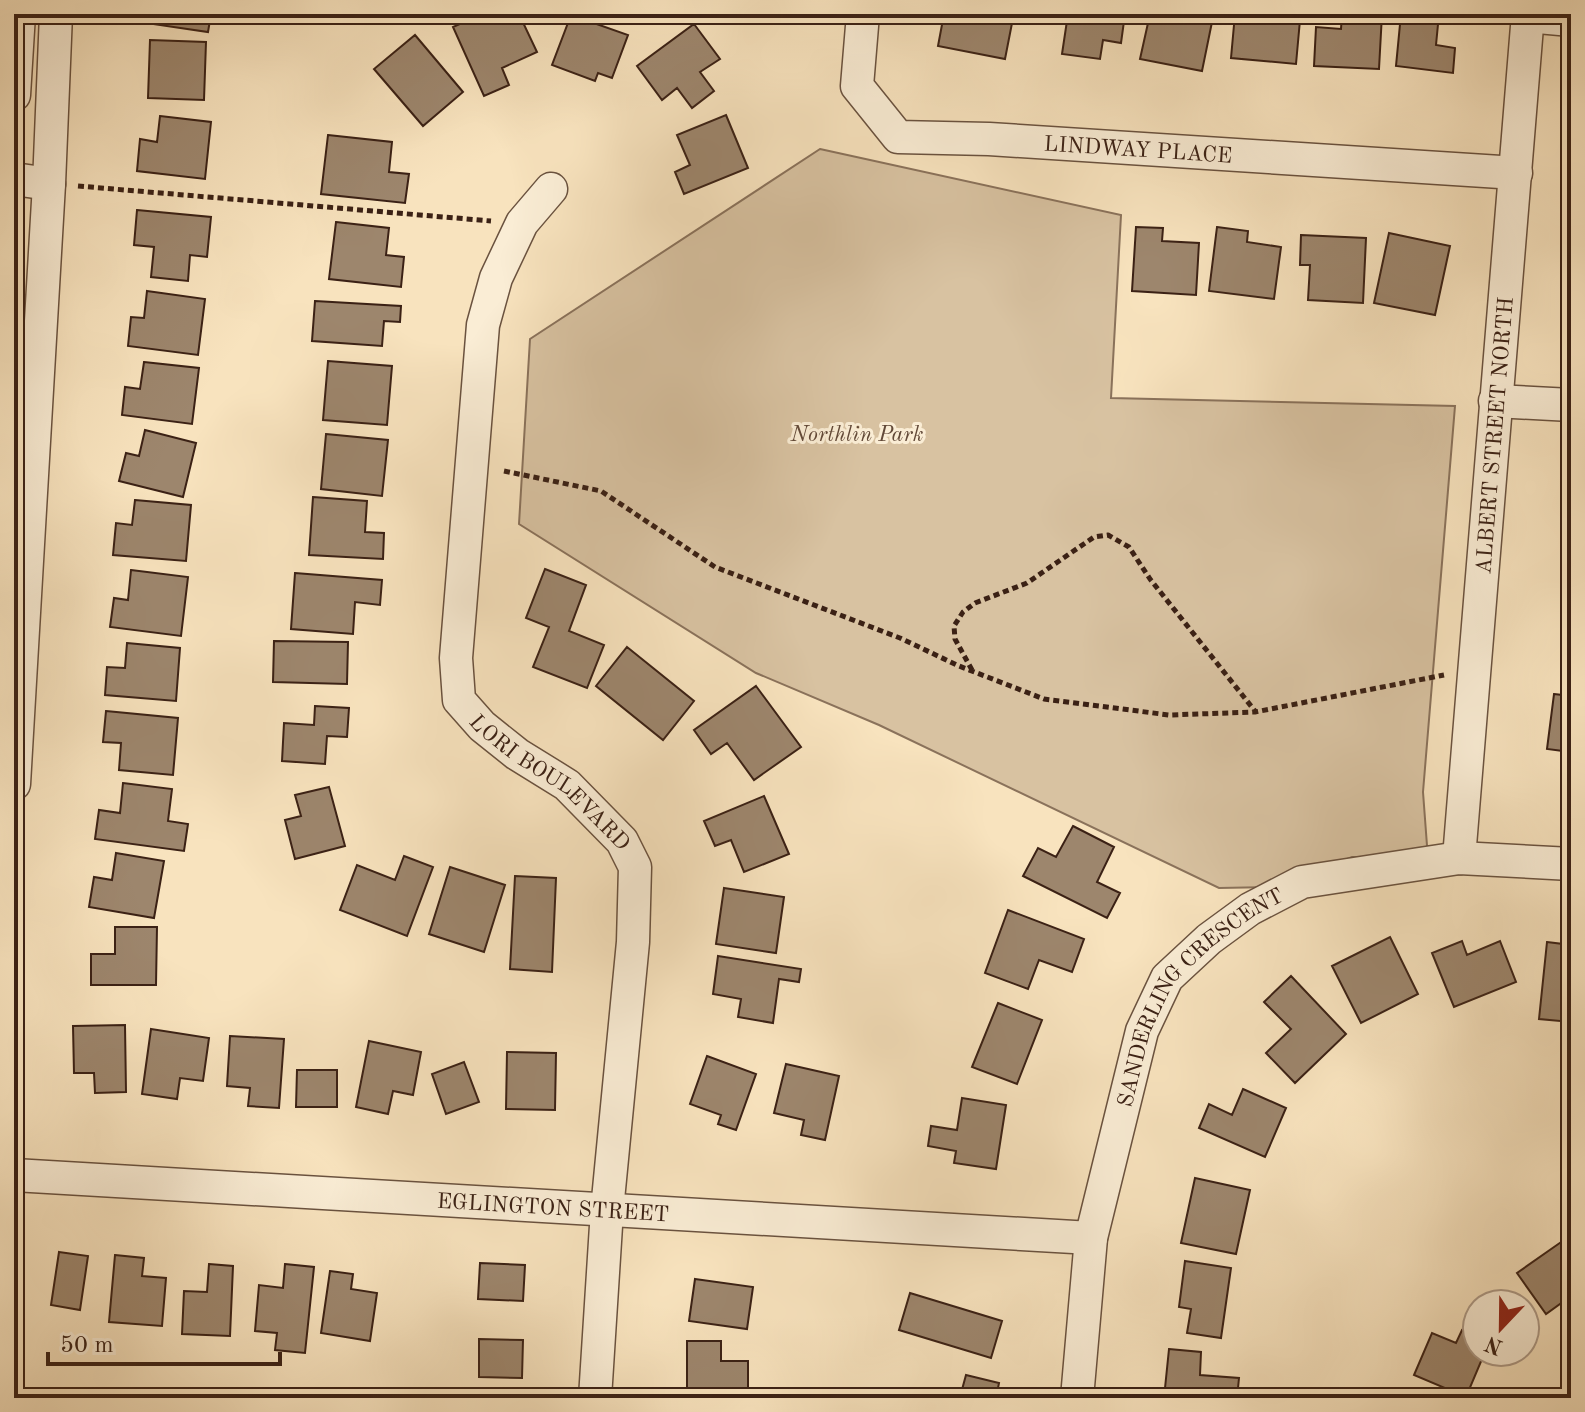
<svg xmlns="http://www.w3.org/2000/svg" width="1585" height="1412" font-family="'Old Standard TT',serif">
  <style>
    .green { fill: #d8c2a1; stroke: #8a725b; stroke-width: 2 }
    .building { fill: #9d866d; stroke: #3b2115; stroke-width: 2 }
    .lines { fill: none; stroke-linecap: round; stroke-linejoin: round }
    .minor-casing { stroke: #6a523f; stroke-width: 35 }
    .path { stroke: #3b2115; stroke-width: 5; stroke-dasharray: 6 4; stroke-linecap: butt }
    .minor { stroke: #faedd5; stroke-width: 32 }
    .labels { text-anchor: middle; stroke-width: 6; stroke-linejoin: round; paint-order: stroke }
    .street-label { font-size: 22px; fill: #3b2115; stroke: #faedd5 }
    .park-label { font-size: 22px; font-style: italic; fill: #624938; stroke: #faedd5 }
  </style>
  <rect width="100%" height="100%" fill="#f8e3be"/>
  <filter id="stains"><feTurbulence type="fractalNoise" baseFrequency=".0025" numOctaves="4"/><feColorMatrix values="0 0 0 0 .2 0 0 0 0 .09 0 0 0 0 .02 0 0 0 .5 -.17"/></filter>
  <radialGradient id="worn" r=".72"><stop offset=".6" stop-color="#630" stop-opacity="0"/><stop offset="1" stop-color="#630" stop-opacity=".3"/></radialGradient>
  <path class="green" d="M820,149L1121,215L1111,398L1455,406L1423,792L1428,859L1352,857L1278,887L1219,888L879,725L756,673L519,524L530,339Z"/>
  <path class="building" d="M147,14H211L208,32L146,23Z
    M482,14H519L537,52L502,68L509,85L484,96L453,27Z
    M944,14H991L1013,18L1005,59L938,46Z
    M1068,14H1125L1121,43L1103,40L1100,59L1062,54Z
    M1150,14H1175L1212,22L1202,71L1140,59Z
    M1235,14L1300,20L1296,64L1231,58Z
    M1342,14H1382L1379,69L1314,66L1316,27L1341,29Z
    M1401,14H1439L1436,45L1455,48L1453,73L1396,66Z
    M571,15L628,35L612,78L598,73L595,81L552,65Z
    M694,24L720,59L700,72L714,91L692,108L677,88L662,100L637,66Z
    M415,35L463,92L423,126L374,69Z
    M150,40L206,42L204,100L148,98Z
    M726,115L748,168L684,194L675,172L690,165L677,135Z
    M160,116L211,122L205,179L137,171L140,139L157,142Z
    M328,135L392,142L389,172L409,174L405,203L321,194Z
    M137,210L211,217L207,257L190,255L188,281L151,277L154,247L134,245Z
    M336,222L389,228L386,255L404,257L401,287L329,279Z
    M1136,227L1163,228L1162,241L1199,243L1196,295L1132,291Z
    M1217,227L1248,231L1247,242L1281,247L1274,299L1209,291Z
    M1389,233L1450,246L1435,315L1374,303Z
    M1301,235L1366,238L1363,303L1308,300L1310,265H1300Z
    M147,291L205,299L198,355L128,346L131,317L144,318Z
    M315,301L401,306L400,322L384,321L382,346L312,341Z
    M328,361L392,366L387,425L323,420Z
    M144,362L199,368L192,424L122,415L125,387L140,389Z
    M145,430L196,443L183,497L119,481L126,453L139,456Z
    M326,434L388,440L382,496L321,489Z
    M313,497L367,501L365,532L384,533L383,559L309,555Z
    M135,500L191,505L186,561L113,555L116,523L132,525Z
    M545,569L586,585L569,631L604,645L587,688L533,667L549,627L526,618Z
    M131,570L188,577L181,636L110,627L114,598L128,600Z
    M295,573L382,580L380,605L355,602L353,634L291,629Z
    M274,641L348,642L347,684L273,682Z
    M127,643L180,648L176,701L105,695L107,667L125,668Z
    M627,647L694,701L663,740L596,686Z
    M756,686L801,747L754,780L727,743L711,754L694,730Z
    M1554,694L1571,696V752L1547,749Z
    M315,706L349,708L347,737L327,736L325,764L282,761L284,723L314,725Z
    M106,711L178,718L173,775L119,770L121,743L103,742Z
    M123,783L172,789L168,821L188,824L184,851L95,839L99,810L120,813Z
    M329,787L345,846L295,859L285,820L301,816L295,795Z
    M764,796L789,854L744,872L731,840L715,846L704,821Z
    M1073,826L1114,847L1097,882L1120,893L1107,918L1023,876L1038,848L1056,857Z
    M116,853L164,861L154,918L89,907L94,877L112,880Z
    M404,856L433,867L407,936L340,910L357,865L395,880Z
    M450,867L505,885L484,952L429,934Z
    M515,876L556,878L552,972L510,969Z
    M724,888L784,897L776,953L716,944Z
    M1008,910L1084,939L1072,972L1039,960L1028,989L985,973Z
    M115,927H157L156,985H91V954H115Z
    M1390,937L1418,994L1361,1023L1332,966Z
    M1462,941L1467,955L1500,941L1516,982L1454,1007L1432,953Z
    M1547,942L1571,945V1022L1539,1019Z
    M718,956L801,969L799,982L779,979L773,1023L738,1017L741,999L713,994Z
    M1291,976L1346,1034L1295,1083L1266,1053L1291,1029L1264,1002Z
    M998,1003L1042,1020L1017,1084L972,1067Z
    M125,1025L126,1092L95,1093L94,1073H74L73,1026Z
    M151,1029L209,1038L203,1081L180,1078L177,1099L142,1094Z
    M230,1036L284,1039L279,1108L248,1106L250,1088L227,1086Z
    M369,1041L421,1052L413,1095L393,1091L388,1114L356,1107Z
    M507,1052L556,1053L555,1110L506,1109Z
    M707,1056L756,1074L736,1130L718,1124L721,1115L690,1104Z
    M464,1062L479,1102L446,1114L432,1074Z
    M786,1064L839,1076L825,1140L801,1135L804,1120L774,1113Z
    M297,1070H337V1107H296Z
    M1243,1089L1286,1108L1265,1157L1199,1128L1209,1104L1232,1115Z
    M962,1098L1006,1105L996,1169L954,1163L956,1151L928,1146L931,1126L957,1130Z
    M1195,1178L1250,1190L1236,1254L1181,1243Z
    M1564,1240L1571,1249V1296L1546,1314L1517,1273Z
    M59,1252L88,1256L80,1310L51,1305Z
    M115,1255L144,1258L142,1276L166,1278L162,1326L109,1322Z
    M1185,1261L1231,1268L1221,1338L1187,1333L1191,1309L1179,1307Z
    M480,1263L525,1265L523,1301L478,1299Z
    M209,1264L233,1266L230,1336L182,1334L184,1291L207,1292Z
    M285,1264L314,1267L305,1353L275,1350L277,1333L255,1331L259,1285L283,1288Z
    M330,1271L353,1274L351,1289L377,1293L370,1341L321,1333Z
    M695,1279L753,1287L747,1329L689,1321Z
    M910,1293L1002,1321L991,1358L899,1330Z
    M1462,1330L1477,1336V1352H1485L1466,1397L1414,1375L1432,1333L1456,1343Z
    M479,1339L523,1340L522,1378L479,1377Z
    M687,1341H721V1361H748V1396H687Z
    M1169,1349L1201,1352L1200,1375L1239,1378L1237,1398H1164Z
    M966,1375L999,1383L996,1398H933L935,1391L960,1397Z
    M63,1390L115,1396V1398H62Z"/>
  <g class="lines">
    <g class="minor-casing">
      <g id="minor">
        <path id="s1" d="M863,14L857,86L898,137L989,139L1516,173"/>
        <path d="M1527,16L1571,20"/>
        <path d="M14,95L19,14"/>
        <path d="M14,179L49,184"/>
        <path id="s2" d="M551,189L522,223L496,278L483,325L456,658L459,700L482,726L517,754L567,785L622,841L635,867L633,942L607,1210L595,1398"/>
        <path d="M1495,401L1571,405"/>
        <path d="M14,784L49,184L56,14"/>
        <path id="s3" d="M1459,858L1528,14"/>
        <path id="s4" d="M14,1175L1091,1238"/>
        <path id="s5" d="M1077,1398L1091,1238L1142,1031L1167,978L1209,939L1250,909L1302,882L1459,858L1571,864"/>
      </g>
    </g>
    <path class="path" d="M78,186L491,221
      M504,471L601,491L715,567L900,638L959,666L1044,699L1169,715L1255,712L1444,675
      M972,670L955,639L954,626L963,612L975,603L1027,583L1094,537L1108,535L1129,547L1150,579L1255,711"/>
    <use href="#minor" class="minor"/>
  </g>
  <g class="labels">
    <g class="street-label">
      <text dy="8" stroke="none"><textPath href="#s1" startOffset="378">LINDWAY PLACE</textPath></text>
      <text dy="8" stroke="none"><textPath href="#s3" startOffset="424">ALBERT STREET NORTH</textPath></text>
      <text dy="8" stroke="none"><textPath href="#s2" startOffset="654">LORI BOULEVARD</textPath></text>
      <text dy="8" stroke="none"><textPath href="#s5" startOffset="436">SANDERLING CRESCENT</textPath></text>
      <text dy="8" stroke="none"><textPath href="#s4" startOffset="540">EGLINGTON STREET</textPath></text>
    </g>
    <g class="park-label">
      <text x="857" y="441">Northlin Park</text>
    </g>
  </g>
  <rect width="1585" height="1412" fill="none" stroke="#f8e3be" stroke-width="48"/>
  <rect x="16" y="16" width="1553" height="1380" fill="none" stroke="#3b2115" stroke-width="4"/>
  <rect x="24" y="24" width="1537" height="1364" fill="none" stroke="#3b2115" stroke-width="2"/>
  <g transform="translate(1501 1328) rotate(202)"><circle r="38" fill="#faedd5" stroke="#ae9b88" stroke-width="2"/>
  <path d="M0-6L14 30L0 20L-14 30Z" fill="#8f2418"/>
  <text y="-12" font-size="22" font-weight="bold" text-anchor="middle" fill="#3b2115">N</text>
  </g>
  <path d="M48 1352v12h232v-12" fill="none" stroke="#3b2115" stroke-width="4"/>
  <text x="60" y="1352" font-size="24" fill="#3b2115" stroke="#faedd5" stroke-width="6" paint-order="stroke">50 m</text>
  <rect width="100%" height="100%" filter="url(#stains)"/>
  <rect width="100%" height="100%" fill="url(#worn)"/>
</svg>
